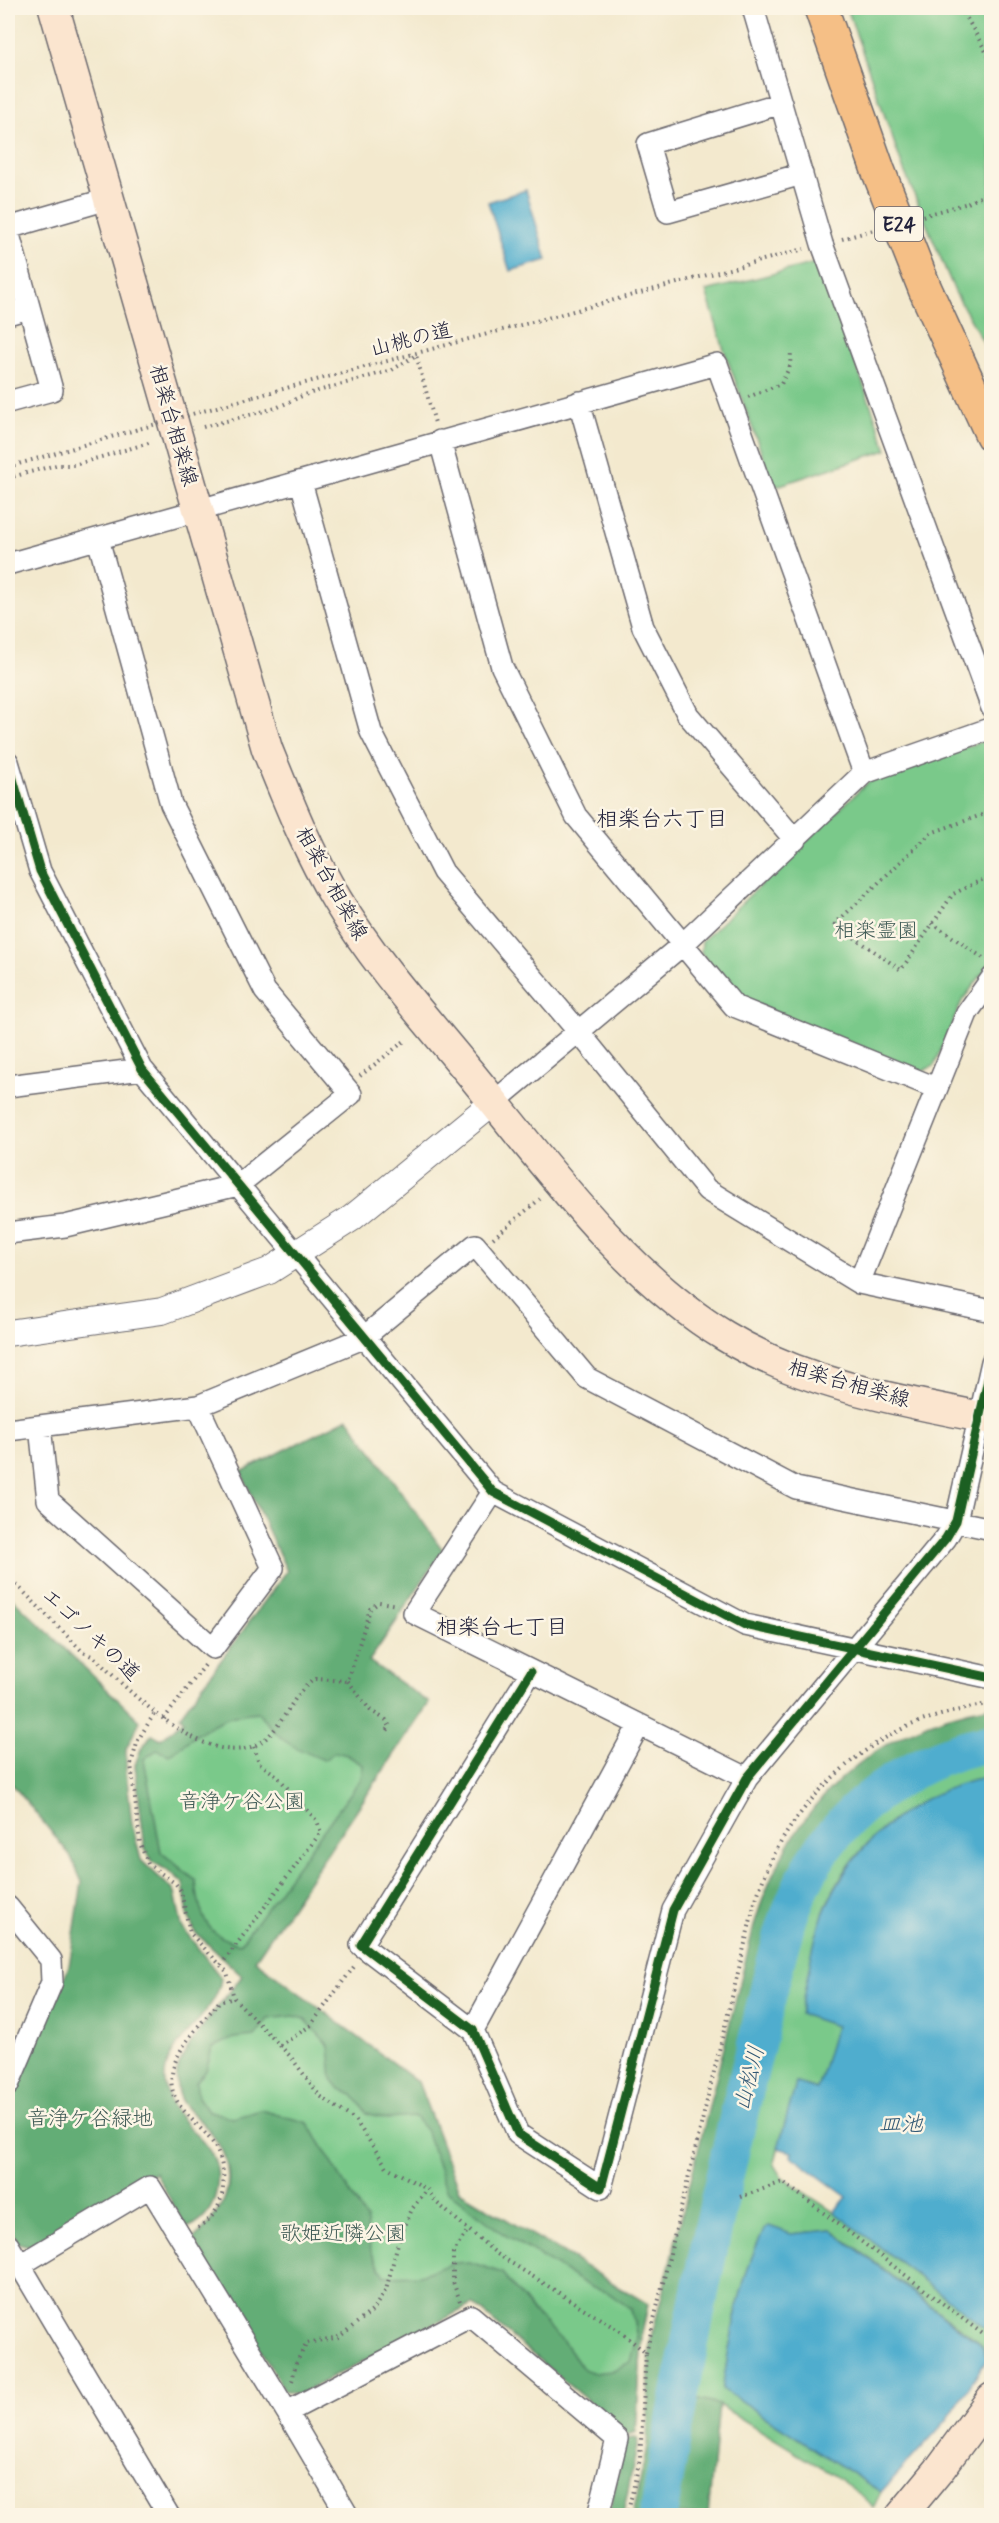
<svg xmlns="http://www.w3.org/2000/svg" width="999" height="2523" font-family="Mynerve,'Klee One',sans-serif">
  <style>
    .green { fill: #7ac98a; stroke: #4e7662; stroke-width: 1.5 }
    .forest { fill: #63ad76; stroke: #426858; stroke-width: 1.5; fill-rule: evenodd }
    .water { fill: #50adce; stroke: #396884; stroke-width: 1.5 }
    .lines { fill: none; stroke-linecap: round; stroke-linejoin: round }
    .river { stroke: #50adce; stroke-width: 38 }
    .minor-casing { stroke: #6b686e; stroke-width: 24 }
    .tertiary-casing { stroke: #6b686e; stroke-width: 28 }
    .secondary-casing { stroke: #6b686e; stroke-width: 33 }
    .motorway-casing { stroke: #6b686e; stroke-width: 36 }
    .path { stroke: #6b686e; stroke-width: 4; stroke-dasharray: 1.5 4.5; stroke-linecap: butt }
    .minor { stroke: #fff; stroke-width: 21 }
    .tertiary { stroke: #fff; stroke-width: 26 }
    .secondary { stroke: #fbe5cf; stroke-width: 30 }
    .motorway { stroke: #f5bf86; stroke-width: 33 }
    .path-bridge { stroke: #6b686e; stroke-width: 4; stroke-dasharray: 1.5 4.5; stroke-linecap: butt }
    .cycleway-casing { stroke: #fcf5e5; stroke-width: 13 }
    .cycleway { stroke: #1b5e20; stroke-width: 9 }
    .labels { text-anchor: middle; stroke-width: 5; stroke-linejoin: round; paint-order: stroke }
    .shield { fill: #fcf5e5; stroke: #63616e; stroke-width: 1.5 }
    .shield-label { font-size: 20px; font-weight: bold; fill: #22223b }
    .street-label { font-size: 21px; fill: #22223b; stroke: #fcf5e5 }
    .park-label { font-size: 21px; fill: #415c57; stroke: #fcf5e5 }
    .neighbourhood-label { font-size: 22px; fill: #22223b; stroke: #fcf5e5 }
    .water-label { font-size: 22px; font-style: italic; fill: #345a76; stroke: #fcf5e5 }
  </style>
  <rect width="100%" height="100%" fill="#fcf5e5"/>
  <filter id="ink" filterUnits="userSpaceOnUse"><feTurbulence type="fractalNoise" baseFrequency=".0167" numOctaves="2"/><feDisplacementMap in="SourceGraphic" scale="12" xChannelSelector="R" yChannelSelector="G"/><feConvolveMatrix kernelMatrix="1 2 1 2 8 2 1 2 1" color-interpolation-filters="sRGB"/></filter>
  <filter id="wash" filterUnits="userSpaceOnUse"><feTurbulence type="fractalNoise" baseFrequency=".008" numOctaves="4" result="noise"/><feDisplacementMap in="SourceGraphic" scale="24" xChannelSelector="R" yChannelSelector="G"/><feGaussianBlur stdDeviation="1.35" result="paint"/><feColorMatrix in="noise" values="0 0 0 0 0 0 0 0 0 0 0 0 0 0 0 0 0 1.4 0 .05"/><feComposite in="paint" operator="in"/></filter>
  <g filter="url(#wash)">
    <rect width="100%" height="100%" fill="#f3e9ce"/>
    <path class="green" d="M847,8H991V356L955,292L903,168Z
      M819,262L887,450L774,487L724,350L706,291Z
      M991,738V962L962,1001L934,1066L922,1071L738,998L701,953L702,941L868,782Z
      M348,1418L398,1619L369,1661L429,1703L255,1960L418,2082L459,2191L648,2304L642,2334L636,2432L628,2435L473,2304L298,2395L206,2227C213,2224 218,2214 222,2206C233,2181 228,2152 209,2130C192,2111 173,2105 177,2074C179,2049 226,1998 242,1976L195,1932L188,1914L183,1883L172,1873L153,1862L145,1849L135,1765L141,1749L152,1734L161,1739L184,1720L180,1716L287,1571L241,1472Z
      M991,1753V1777C912,1790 840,1851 818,1929C811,1957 807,1986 801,2014L837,2026L817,2089L796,2083L774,2165L782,2178L834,2212L991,2332V2351L987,2360L982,2345L833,2230L790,2234L769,2226L765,2228C739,2276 732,2336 722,2389L881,2492L873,2508L865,2498L835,2476L719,2405L687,2397L747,2130H751L755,2110L753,2104C792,1947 803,1795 991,1753Z"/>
    <path class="forest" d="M348,1418L443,1550L369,1661L429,1703L255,1960L418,2082L459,2191L648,2304L642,2334L636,2432L628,2435L473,2304L298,2395L285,2391L193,2239C229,2207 243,2174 210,2132C194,2111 174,2107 177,2075C178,2051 226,1998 242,1976L195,1932L188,1914L183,1883L172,1873L153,1862L145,1849L135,1765L141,1749L152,1734L161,1739L184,1720L180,1716L287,1571L241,1472ZM258,1712C281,1742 289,1746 324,1760L335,1752L347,1755L363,1765L361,1779L240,1944C205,1936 199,1914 196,1881L161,1852L144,1759L157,1750L169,1755C201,1732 217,1715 258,1712ZM294,2016L305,2019L329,2046L332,2079L339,2088L353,2095L367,2113L387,2119L415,2117L426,2130L446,2190L503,2234L592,2288L607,2292L631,2309L637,2337L631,2362L611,2371L595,2373L583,2369L563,2341L532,2310L502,2273L470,2262L453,2263L420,2275L385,2276L371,2251L366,2219L308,2123L261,2110L233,2118L207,2110L198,2097L196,2082L206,2071L212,2048L234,2038L255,2036L268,2019Z
      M8,1594L140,1721L126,1749V1770L132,1824L141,1860L175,1892L182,1927L221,1978C217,2020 156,2042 166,2089C175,2135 233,2140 214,2200C210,2213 199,2224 186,2228L155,2172L30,2246L18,2243L8,2226V2106L69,1966L82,1882L70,1855L8,1779Z
      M991,1706V1731C898,1752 817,1809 782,1901C762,1956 752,2016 738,2073C716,2164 695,2256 674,2348L677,2349L649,2515H633L647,2446L650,2343L755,1922C790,1807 871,1727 991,1706Z
      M687,2397L719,2405L708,2515H669Z
      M636,2438L638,2441L623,2515L608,2516L626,2439Z"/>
    <path class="water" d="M526,190L547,260L510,271L488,202Z
      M991,1777H992L991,2332L834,2212L847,2197L791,2156L792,2152L778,2148L796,2083L817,2089L836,2026L800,2014C806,1986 810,1957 818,1929C842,1851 911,1790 991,1777Z
      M769,2226L791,2234L832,2230L982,2346L987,2360L947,2420L881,2492L722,2389C732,2336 739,2276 765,2228Z"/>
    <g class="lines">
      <path class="river" d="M658,2516C685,2359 716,2203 755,2049C773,1977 784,1893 834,1834C872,1789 933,1752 992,1743"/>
    </g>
  </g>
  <g filter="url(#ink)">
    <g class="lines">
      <g class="minor-casing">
        <path id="minor" d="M753,8L822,244L992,708
          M781,103L648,144L668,212L802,174
          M8,228L108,199
          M8,231L52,390L8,402
          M8,314L29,308
          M579,402L643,627L688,715L795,840
          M440,441L502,667L576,816L734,1006L936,1088
          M301,482L371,732L443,872L578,1031L707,1190L859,1283
          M8,564L717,364L864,773
          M8,762L40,871L142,1069L493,1492L745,1625L992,1678
          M992,978L967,1013L859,1283L992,1311
          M8,1086L142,1069
          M494,1102L682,945L864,773L992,728
          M8,1233L65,1226L238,1185L351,1094L265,991L171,804L98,539
          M40,1426L48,1500L213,1648L273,1568L198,1406
          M8,1430L198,1406L363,1338L475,1245L587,1378L796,1488L992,1529
          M493,1492L414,1613L747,1778
          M531,1672L361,1945L473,2030L518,2134L601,2188L673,1910L747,1778L946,1538L956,1521L992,1362
          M8,1907L51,1960L52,1982L8,2085
          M473,2030L639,1725
          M8,2245L20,2265L150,2187L287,2412L471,2316L617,2439L598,2516
          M20,2265L169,2516
          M287,2412L348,2516"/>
      </g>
      <g class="tertiary-casing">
        <path id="tertiary" d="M8,1333L162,1311L269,1271L352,1218L494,1102"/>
      </g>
      <g class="secondary-casing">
        <path id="secondary" d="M54,8L267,749C288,801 308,852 337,900C374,962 424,1017 470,1073C543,1162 625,1276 725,1336C805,1385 901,1401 992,1419
          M901,2516L939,2470L992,2398"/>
      </g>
      <g class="motorway-casing">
        <path id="motorway" d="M821,8L878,170L925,289L992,435"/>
      </g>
      <path class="path" d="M961,8L992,62
        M968,203L992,191
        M253,397L804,249
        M748,397L781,384L790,366L791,352
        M203,427L276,408L304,395L392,370L416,355L435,423
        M8,467L135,430
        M8,478L56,465H74L152,442
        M992,815L990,812L931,833L835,924L901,970L953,894L992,875
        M932,923L986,960
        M360,1076L407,1039
        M493,1238L540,1199
        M8,1576L83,1652L94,1657C126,1688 211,1776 261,1742C284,1727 291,1694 315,1679L348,1681L370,1609L379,1602L397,1605
        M348,1681L370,1710L386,1720L390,1727L386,1732
        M154,1714L138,1740L131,1764L140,1843L148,1864L176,1884L181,1891L190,1933L227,1972L234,1998L290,2056L320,2096L355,2120L387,2167L427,2189L437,2203L497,2254L621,2332L646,2353L640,2459L627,2516
        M164,1719L205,1665
        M221,1965L321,1832L317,1821L276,1775L259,1763L254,1746
        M280,2046L310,2026L356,1964
        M740,2197L783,2182L992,2341
        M198,2228C202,2225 208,2221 212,2216C229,2196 226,2159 210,2139C194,2119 167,2103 172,2074C176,2047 202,2023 219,2002L234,1998
        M460,2301L453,2282V2253L468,2230
        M646,2353L755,1902C760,1888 765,1873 772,1859C799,1802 857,1746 916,1723C941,1714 966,1708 992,1703
        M292,2381L296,2363L307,2343L339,2337L372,2311L386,2290L398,2243L412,2209L427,2189"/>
      <use href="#minor" class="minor"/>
      <use href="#tertiary" class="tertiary"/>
      <use href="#secondary" class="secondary"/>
      <use href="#motorway" class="motorway"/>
      <path class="path-bridge" d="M842,239L968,203
        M135,430L253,397"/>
      <g class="cycleway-casing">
        <path id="cycleway" d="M8,762L40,871L142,1069L493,1492L745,1625L992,1678
          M531,1672L361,1945L473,2030L518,2134L601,2188L673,1910L747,1778L946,1538L956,1521L992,1362"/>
      </g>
      <use href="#cycleway" class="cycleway"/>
    </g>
  </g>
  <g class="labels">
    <rect class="shield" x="875" y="207" width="48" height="34" rx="4.5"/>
    <g class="shield-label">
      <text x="899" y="231">E24</text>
    </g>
    <g class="street-label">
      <text transform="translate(411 339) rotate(-14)" y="7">山桃の道</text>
      <text transform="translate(174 425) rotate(74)" y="7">相楽台相楽線</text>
      <text transform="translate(332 883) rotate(61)" y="7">相楽台相楽線</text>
      <text transform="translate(849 1383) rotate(16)" y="7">相楽台相楽線</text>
      <text transform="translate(91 1634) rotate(43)" y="7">エゴノキの道</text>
    </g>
    <g class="park-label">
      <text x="876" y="937">相楽霊園</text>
      <text x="242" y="1808">音浄ケ谷公園</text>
      <text x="90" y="2125">音浄ケ谷緑地</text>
      <text x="343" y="2240">歌姫近隣公園</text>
    </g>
    <g class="neighbourhood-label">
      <text x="662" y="826">相楽台六丁目</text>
      <text x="502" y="1634">相楽台七丁目</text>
    </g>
    <g class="water-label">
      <text transform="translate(748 2078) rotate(-76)" y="8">山松川</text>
      <text x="901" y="2131">皿池</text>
    </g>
  </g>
  <rect width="999" height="2523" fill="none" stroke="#fcf5e5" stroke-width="30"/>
</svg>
